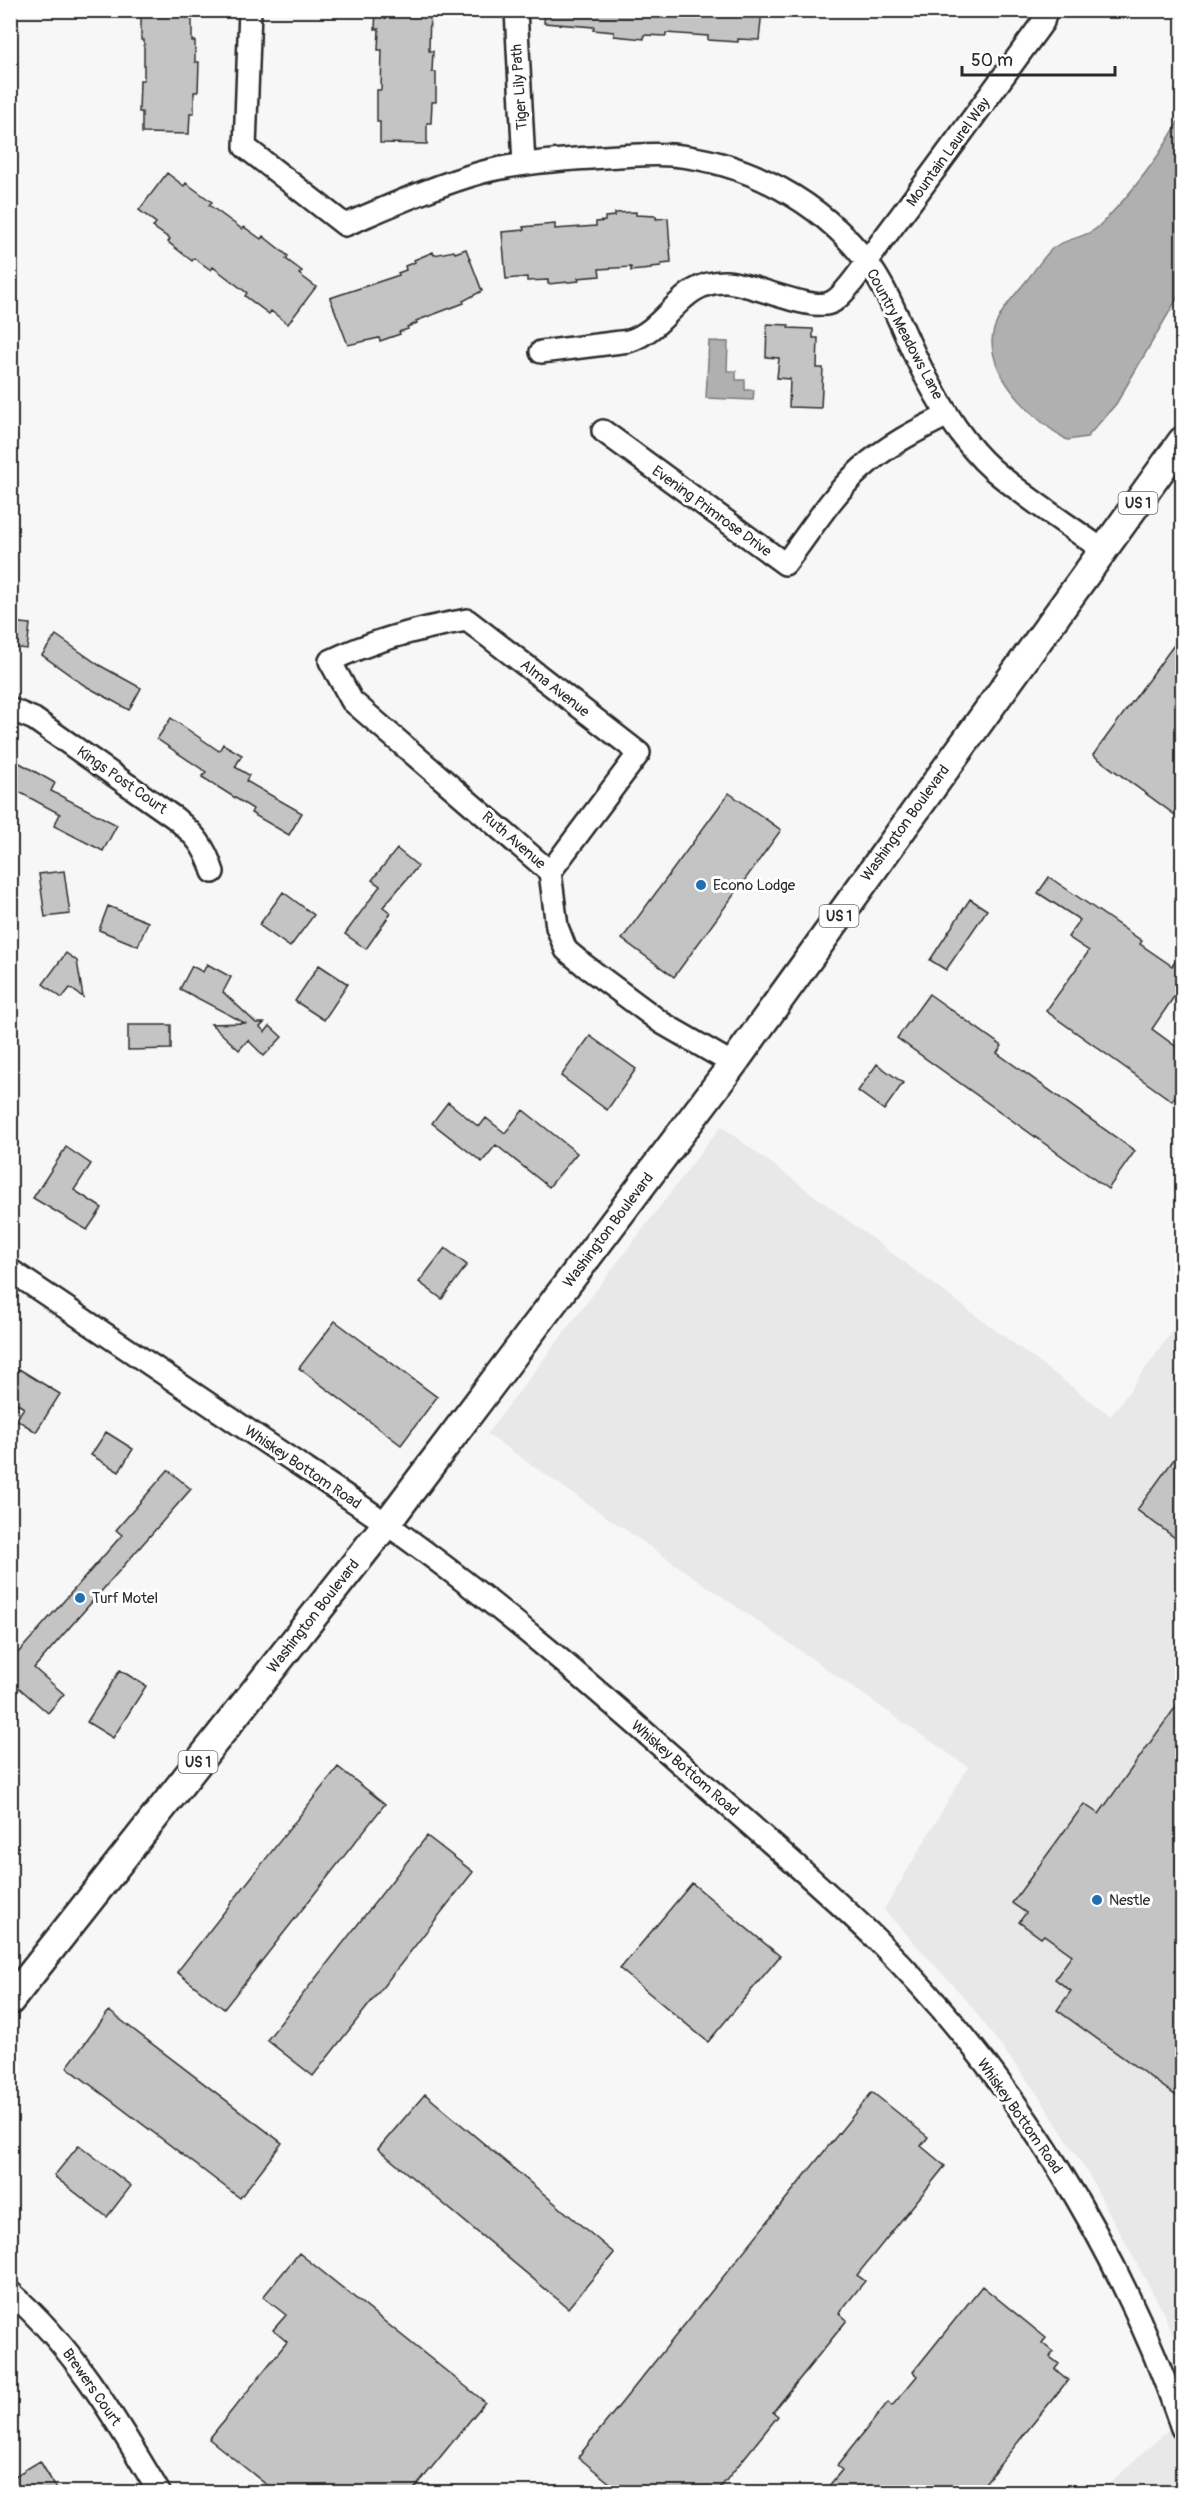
<svg xmlns="http://www.w3.org/2000/svg" width="1193" height="2503" font-family="Pangolin,sans-serif">
  <style>
    .built { fill: #e8e8e8 }
    .water { fill: #b0b0b0; stroke: #7b7b7b; stroke-width: 1.5 }
    .building { fill: #c4c4c4; stroke: #2b2b2b; stroke-width: 1.5 }
    .lines { fill: none; stroke-linecap: round; stroke-linejoin: round }
    .minor-casing { stroke: #2b2b2b; stroke-width: 26 }
    .major-casing { stroke: #2b2b2b; stroke-width: 32 }
    .minor { stroke: #fff; stroke-width: 21 }
    .major { stroke: #fff; stroke-width: 27 }
    .poi-dot { fill: #1f6fb2; stroke: #fff; stroke-width: 2 }
    .labels { text-anchor: middle; stroke-width: 6; stroke-linejoin: round; paint-order: stroke }
    .shield { fill: #fff; stroke: #6b6b6b; stroke-width: 1.5 }
    .shield-label { font-size: 14px; font-weight: bold; fill: #2b2b2b }
    .street-label { font-size: 15px; fill: #2b2b2b; stroke: #fff }
    .poi-label { font-size: 15px; fill: #2b2b2b; stroke: #fff; text-anchor: start }
  </style>
  <rect width="100%" height="100%" fill="#f7f7f7"/>
  <filter id="ink" filterUnits="userSpaceOnUse"><feTurbulence type="fractalNoise" baseFrequency=".0167" numOctaves="2"/><feDisplacementMap in="SourceGraphic" scale="12" xChannelSelector="R" yChannelSelector="G"/><feConvolveMatrix kernelMatrix="1 2 1 2 8 2 1 2 1" color-interpolation-filters="sRGB"/></filter>
  <g filter="url(#ink)">
    <path class="built" d="M721,1126L1111,1416L1182,1318V2357L1161,2308L1087,2172L1038,2095L964,1997L884,1910L968,1767L487,1434Z
      M1180,2419L1182,2429V2492H1100Z"/>
    <path class="water" d="M1182,114V290L1116,404L1087,437L1067,440C1036,421 993,382 992,342C992,319 1013,297 1027,280C1035,270 1043,257 1053,248C1066,238 1087,238 1098,227C1129,197 1164,152 1182,114Z
      M709,341L728,342L727,371H736V380H745V390H754L753,400L706,398Z"/>
    <path class="building" d="M141,10H192V41H195V62H199L198,92H194V113H190L189,134L142,133V112H139L140,80H144V40H141Z
      M376,10H430L429,51H433L432,72H436V102H432L431,123H427V144L380,143V122H377V90H381L382,50H378L379,29H375Z
      M545,10H762L759,40L738,39V42L708,40V36L666,33V36L644,35V39L614,36V32L593,30L594,27L544,23Z
      M167,173L184,186L186,183L212,202L209,205L242,229L244,227L261,239L263,236L288,256L286,259L302,271L299,274L316,287L288,324L271,311L269,314L245,296L247,293L213,267L211,270L194,258L192,261L168,242L170,239L153,227L156,223L139,210Z
      M636,212V215L656,216V219L668,218L671,263L661,264V266L651,267V269L631,271V267L599,269L600,276L578,278L579,281L548,284V280L527,281V277L506,279L502,232L524,230L523,227L555,224V229L596,226V222L605,221V217L615,216V213Z
      M466,249L482,291L463,301L464,303L416,321L417,323L407,327L408,329L399,332L400,334L380,341L379,338L348,345L330,298L399,275L398,273L406,270L405,266L415,262L414,260L433,252L434,255L454,251L455,253Z
      M767,324L789,325L788,328L813,329V338H818L817,368H823L821,408L789,407L790,379L777,378L779,358L766,357Z
      M10,622L30,624L27,649L10,647Z
      M1182,634V820L1093,755Z
      M56,635L99,665L141,688L129,710L84,685L42,655Z
      M171,718L219,751L223,744L242,755L235,767L249,775L246,781L302,813L289,835L251,813L253,809L202,777L206,772L157,739Z
      M18,762L55,783L51,791L117,825L103,851L54,826L60,814L10,787V776Z
      M729,793L781,830L674,977L622,939Z
      M397,849L418,866L383,907L391,913L366,949L345,934L380,886L372,880Z
      M64,871L70,914L45,917L39,874Z
      M1049,877L1142,941L1140,944L1172,966L1182,952V985L1152,1029L1182,1051V1086L1172,1101L1046,1011L1089,951L1068,937L1080,920L1038,893Z
      M283,892L314,915L290,947L259,925Z
      M970,899L987,910L946,970L930,960Z
      M108,906L148,922L138,946L99,930Z
      M66,953L77,961L83,997L70,988L62,998L43,984Z
      M207,964L231,977L223,992L256,1023H264L260,1027L265,1032L270,1026L282,1037L264,1056L248,1040L239,1050L211,1024L245,1023L180,989L192,966L203,972Z
      M319,965L348,984L324,1020L295,1001Z
      M929,994L1002,1046L997,1053L1135,1151L1108,1189L897,1038Z
      M128,1025H171V1049L128,1050Z
      M590,1036L636,1069L607,1110L561,1076Z
      M877,1064L903,1083L884,1110L858,1091Z
      M448,1102L479,1127L486,1118L505,1133L523,1110L577,1153L549,1187L496,1145L482,1162L432,1123Z
      M66,1147L91,1164L74,1190L102,1208L87,1230L33,1198Z
      M445,1248L467,1265L442,1299L419,1282Z
      M335,1321L437,1397L401,1445L299,1368Z
      M19,1369L60,1394L36,1432L16,1419L24,1408L10,1399V1382Z
      M106,1432L133,1449L119,1472L91,1455Z
      M1182,1448V1543L1137,1510Z
      M168,1470L191,1489L34,1668L64,1694L48,1713L10,1680V1662L122,1535L116,1530Z
      M120,1670L146,1686L113,1738L87,1722Z
      M1182,1698V2100L1057,2010L1071,1991L1055,1979L1072,1955L1044,1935L1041,1938L1019,1922L1026,1913L1012,1903L1084,1804L1099,1814Z
      M338,1767L385,1804L224,2009L177,1972Z
      M427,1836L473,1872L313,2076L267,2040Z
      M692,1883L780,1956L708,2042L620,1969Z
      M109,2011L282,2143L240,2198L67,2067Z
      M872,2092L928,2137L921,2146L945,2166L857,2275L865,2281L839,2313L847,2320L773,2412L778,2416L716,2493H622L578,2457Z
      M425,2094L614,2253L568,2308L378,2149Z
      M79,2145L131,2186L107,2217L54,2176Z
      M299,2253L485,2402L411,2493H277L209,2439L287,2342L273,2330L286,2315L263,2297Z
      M982,2286L1046,2338L1042,2343L1053,2352L1050,2357L1059,2364L1055,2369L1068,2380L977,2493H823L842,2470L837,2466L888,2402L892,2406L917,2376L913,2372Z
      M40,2461L59,2493H10V2479Z"/>
    <g class="lines">
      <g class="minor-casing">
        <path id="minor" d="M250,10L245,147L345,225C390,206 436,185 483,172C518,163 556,160 592,158C618,156 646,153 672,155C748,162 821,202 867,262C894,299 906,342 928,381C945,412 965,445 992,469C1027,499 1067,524 1104,551
          M516,10L524,164
          M541,352L629,341C669,328 680,280 726,282C753,283 812,313 832,302C846,295 871,256 881,242C936,169 989,96 1043,22L1046,10
          M603,431L785,564C809,533 831,496 861,469C886,446 917,430 948,415
          M10,709L34,719L175,818C195,835 205,846 213,872
          M550,872L639,753L467,620C420,628 373,640 330,661L352,701L550,872L557,927L566,950L584,965L662,1023L733,1064
          M10,1270C92,1325 174,1380 255,1435C299,1465 345,1494 388,1525C500,1604 604,1696 707,1787C764,1837 822,1886 876,1939C1013,2075 1120,2246 1182,2428
          M10,2292C75,2348 116,2420 159,2492"/>
      </g>
      <g class="major-casing">
        <path id="major" d="M10,2001L387,1523L733,1064L1182,441"/>
      </g>
      <use href="#minor" class="minor"/>
      <use href="#major" class="major"/>
    </g>
  </g>
  <g class="poi-dot">
    <circle cx="701" cy="885" r="6"/>
    <circle cx="80" cy="1598" r="6"/>
    <circle cx="1097" cy="1900" r="6"/>
  </g>
  <g class="labels">
    <g class="shield">
      <rect x="1118.5" y="492" width="39" height="22" rx="4.5"/>
      <rect x="819.5" y="905" width="39" height="22" rx="4.5"/>
      <rect x="178.5" y="1751" width="39" height="22" rx="4.5"/>
    </g>
    <g class="shield-label">
      <text x="1138" y="508">US 1</text>
      <text x="839" y="921">US 1</text>
      <text x="198" y="1767">US 1</text>
    </g>
    <g class="street-label">
      <text transform="translate(519 87) rotate(-94)" y="5">Tiger Lily Path</text>
      <text transform="translate(948 152) rotate(-54)" y="5">Mountain Laurel Way</text>
      <text transform="translate(905 334) rotate(62)" y="5">Country Meadows Lane</text>
      <text transform="translate(712 511) rotate(36)" y="5">Evening Primrose Drive</text>
      <text transform="translate(555 688) rotate(38)" y="5">Alma Avenue</text>
      <text transform="translate(122 780) rotate(35)" y="5">Kings Post Court</text>
      <text transform="translate(905 823) rotate(-54)" y="5">Washington Boulevard</text>
      <text transform="translate(514 840) rotate(41)" y="5">Ruth Avenue</text>
      <text transform="translate(608 1230) rotate(-53)" y="5">Washington Boulevard</text>
      <text transform="translate(303 1467) rotate(34)" y="5">Whiskey Bottom Road</text>
      <text transform="translate(313 1616) rotate(-52)" y="5">Washington Boulevard</text>
      <text transform="translate(685 1768) rotate(41)" y="5">Whiskey Bottom Road</text>
      <text transform="translate(1020 2116) rotate(55)" y="5">Whiskey Bottom Road</text>
      <text transform="translate(92 2387) rotate(55)" y="5">Brewers Court</text>
    </g>
    <g class="poi-label">
      <text x="713" y="890">Econo Lodge</text>
      <text x="92" y="1603">Turf Motel</text>
      <text x="1109" y="1905">Nestle</text>
    </g>
  </g>
  <rect width="1193" height="2503" fill="none" stroke="#fff" stroke-width="36"/>
  <rect x="18" y="18" width="1157" height="2467" fill="none" stroke="#2b2b2b" stroke-width="2" filter="url(#ink)"/>
  <path d="M962 66v9h153v-9" fill="none" stroke="#2b2b2b" stroke-width="3"/>
  <text x="971" y="66" font-size="18" fill="#2b2b2b" stroke="#ffffff" stroke-width="4.5" paint-order="stroke">50 m</text>
</svg>
